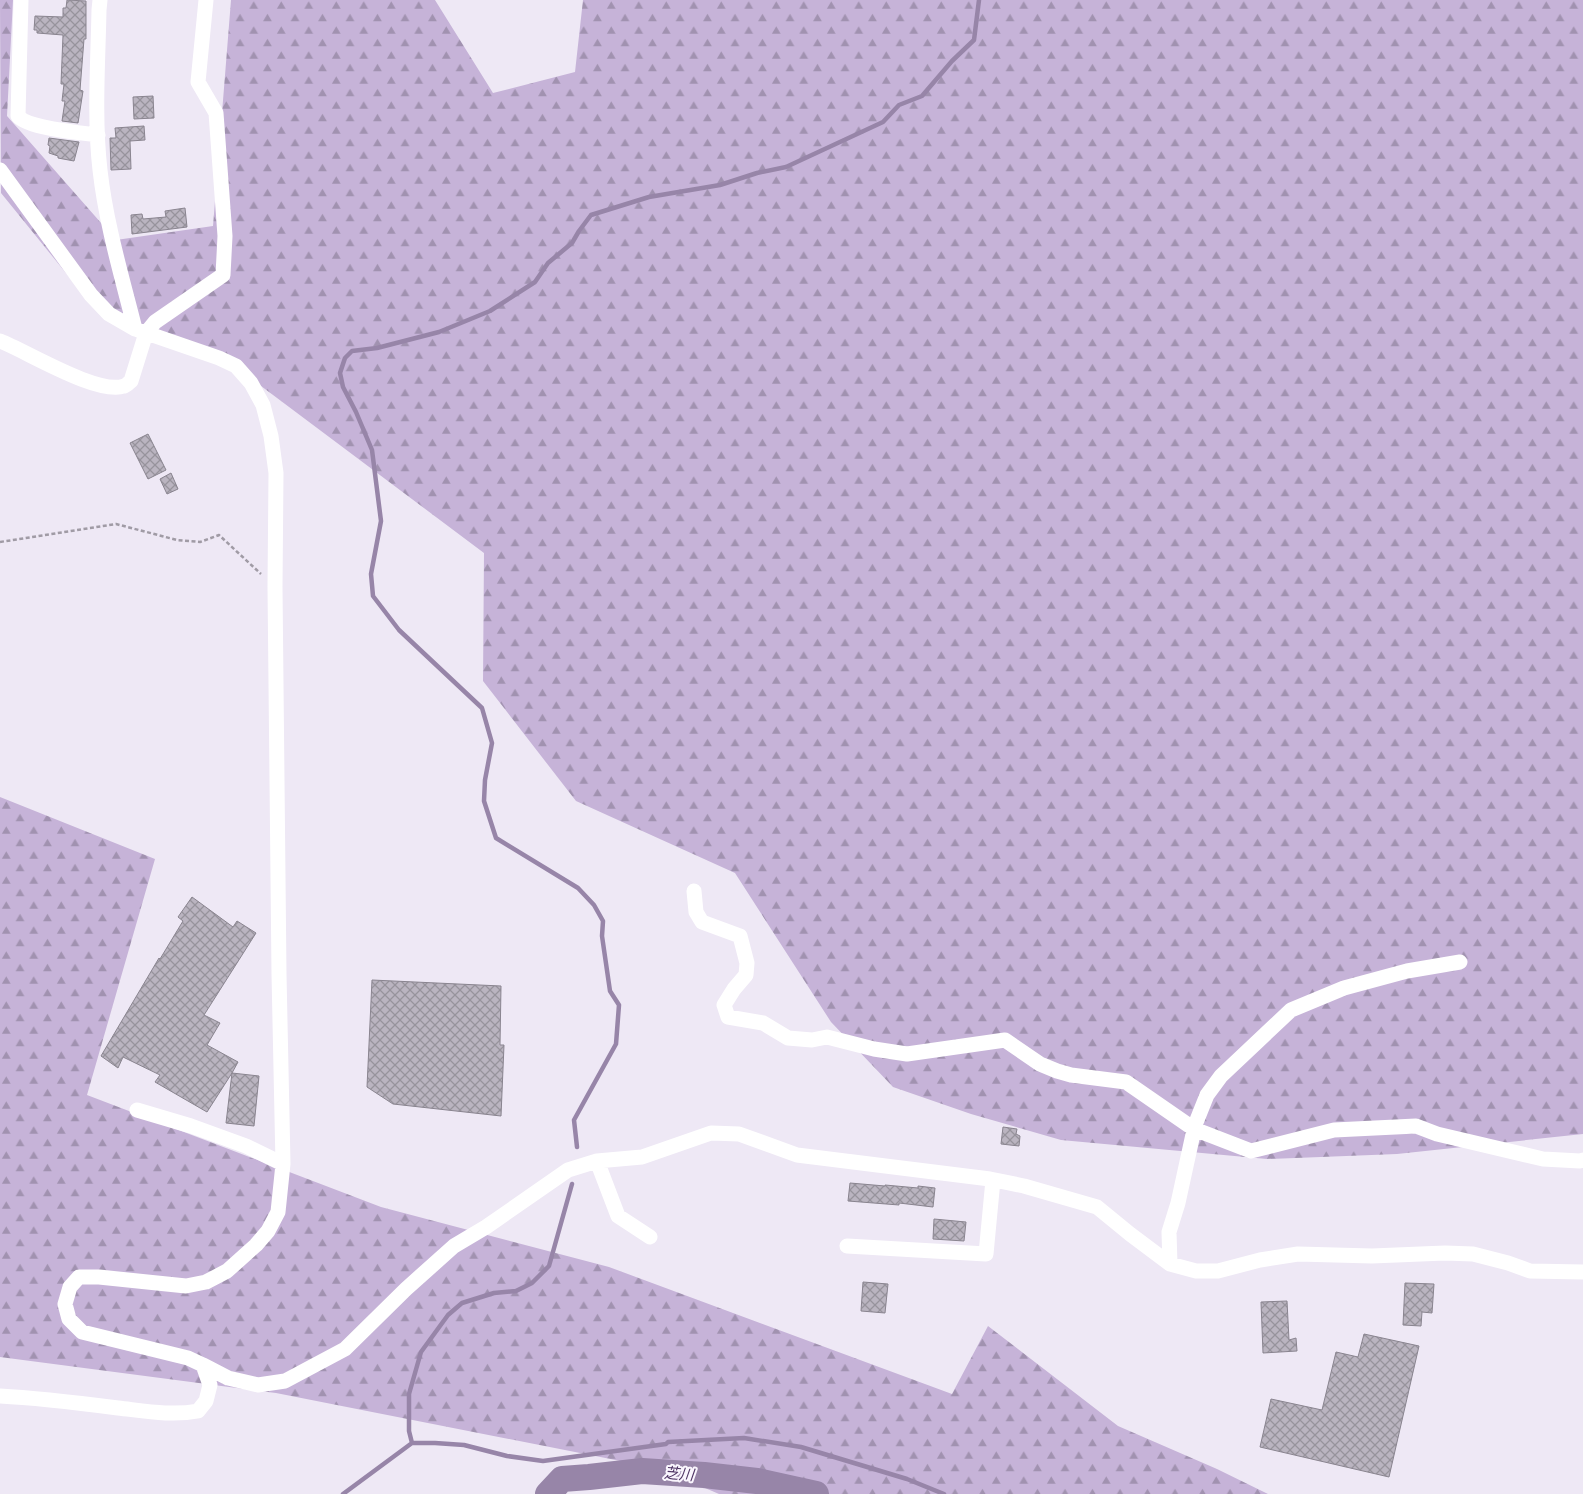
<svg xmlns="http://www.w3.org/2000/svg" width="1583" height="1494" font-family="Quicksand,'Noto Sans JP',sans-serif">
  <style>
    .forest { fill: url(#forest-firs) }
    .lines { fill: none; stroke-linecap: round; stroke-linejoin: round }
    .stream { stroke: #9785a8; stroke-width: 4.5 }
    .river { stroke: #9785a8; stroke-width: 26 }
    .building { fill: url(#building-cross-hatch); stroke: #89848f }
    .path { stroke: #a09ba5; stroke-width: 2.5; stroke-dasharray: 4 2.5; stroke-linecap: butt }
    .minor { stroke: #fff; stroke-width: 15 }
    .labels { text-anchor: middle; stroke-width: 4; stroke-linejoin: round; paint-order: stroke }
    .water-label { font-size: 15px; font-style: italic; fill: #4f3565; stroke: #faf6fe }
  </style>
  <defs>
    <pattern id="forest-firs" width="22" height="20" patternUnits="userSpaceOnUse" patternTransform="scale(1.25)"><rect width="22" height="20" fill="#c6b3d8"/><path d="M5 1l3.5 6h-7zM16 11l3.5 6h-7z" fill="#a192b0"/></pattern>
    <pattern id="building-cross-hatch" width="8" height="8" patternUnits="userSpaceOnUse" patternTransform="scale(1.25)"><rect width="8" height="8" fill="#bab4c0"/><path d="M0 0l8 8M0 8l8-8" fill="none" stroke="#97939c"/></pattern>
  </defs>
  <rect width="100%" height="100%" fill="#eee8f5"/>
  <path class="forest" d="M0,0H13L7,116L116,240L213,226L231,0H435L493,93L575,72L583,0H1583V1134L1397,1154L1267,1159L1061,1140L971,1114L893,1087L831,1022L735,873L576,801L483,681L484,553L261,386L140,323L87,299L1,193Z
    M0,797L155,859L87,1095L381,1207L609,1267L952,1394L988,1326L1118,1426L1217,1469L1268,1494H719L661,1469L276,1393L0,1357Z"/>
  <g class="lines">
    <path class="stream" d="M577,1147L574,1120L616,1044L619,1005L610,991L602,936L603,921L594,905L578,888L496,838L484,801L485,780L492,743L482,708L399,630L373,596L371,574L381,521L372,450L356,412L343,387L340,373L345,358L352,351L377,348L439,332L490,311L535,282L548,263L572,243L579,231L591,215L649,197L720,185L757,173L786,167L883,122L899,105L922,96L952,61L974,40L979,0
      M412,1443L409,1431V1394L421,1352L448,1315L462,1303L494,1293L516,1291L532,1283L549,1266L572,1184
      M343,1494L412,1443H435L464,1445L507,1456L543,1461L666,1444L668,1442L744,1438L801,1447L907,1479L944,1494"/>
    <path class="river" d="M548,1494L562,1479L589,1477L642,1471L704,1475L757,1481L816,1494"/>
  </g>
  <path class="building" d="M67,0L86,1V39H84L80,90L83,91L78,123L62,121L65,101H62L64,84H61L63,35L37,33V30H34L35,16L63,17V8H66Z
    M153,96L154,118L134,119L133,97Z
    M144,126L145,140L130,141L131,169L111,170L110,138H116L115,128Z
    M49,138L79,142L74,161L58,158V156L49,153L50,146L48,145Z
    M185,208L187,227L132,234L131,215L142,214L143,219L166,217L165,211Z
    M148,434L166,470L148,479L130,443Z
    M171,473L178,489L167,494L160,479Z
    M192,897L233,927L237,921L256,933L204,1015L220,1023L207,1045L238,1062L232,1073L259,1076L254,1126L226,1123L232,1073L207,1112L155,1082L160,1075L123,1057L118,1068L101,1056L159,958L160,959L183,921L178,917Z
    M372,980L501,986L500,1045H504L501,1116L393,1104L367,1087Z
    M1003,1127L1017,1129L1016,1134L1020,1136L1019,1146L1001,1144Z
    M850,1183L885,1186V1185L918,1188V1186L935,1188L933,1207L899,1203V1205L848,1201Z
    M934,1219L966,1222L964,1241L933,1239Z
    M863,1282L888,1284L885,1313L861,1311Z
    M1405,1283L1434,1284L1432,1313L1422,1312L1421,1326L1403,1325Z
    M1287,1301L1289,1340L1296,1338L1297,1351L1263,1353L1261,1302Z
    M1364,1334L1419,1346L1389,1477L1260,1447L1271,1399L1322,1410L1336,1352L1358,1357Z"/>
  <g class="lines">
    <path class="path" d="M0,542L116,524L177,540L200,542L219,535L261,574"/>
    <path class="minor" d="M21,0L18,116C27,128 81,133 98,135
      M100,0L99,10C98,62 94,118 100,170C106,224 122,277 135,329
      M0,170L91,295L109,314L135,329L219,358L236,366L251,383L263,405L271,436L276,473L275,587L279,974L283,1164L278,1212L268,1231L256,1245L227,1271L206,1282L186,1286L99,1277H79L70,1287L65,1304L69,1319L82,1332L188,1358L203,1365L228,1378L258,1385L285,1381L345,1349L406,1289L454,1246L486,1227L568,1170L597,1161L642,1157L711,1133L739,1134L797,1155L990,1179L1024,1186L1097,1207L1130,1234L1170,1264L1196,1271H1218L1260,1260L1298,1254L1372,1256L1445,1253L1473,1254L1508,1263L1530,1271L1583,1272
      M0,341C28,352 97,395 124,386C125,386 130,382 131,381L146,333L155,322L223,275L225,236L216,113L198,82L206,0
      M694,891L696,912L702,922L740,936L747,963L746,975L734,989L724,1005L728,1017L763,1023L788,1038L812,1040L827,1037L874,1049L907,1054L1005,1040L1040,1064L1057,1071L1071,1075L1126,1082L1194,1129L1251,1151L1334,1130L1416,1126L1437,1134L1543,1159L1580,1161L1583,1160
      M137,1110L191,1126L246,1146L283,1164
      M597,1161L618,1216L650,1237
      M847,1246L986,1254L993,1180
      M1170,1264L1169,1232L1178,1203L1195,1125L1207,1095L1221,1076L1291,1010L1344,988L1407,971L1460,962
      M0,1396C40,1398 79,1403 118,1408C145,1411 172,1416 198,1411L206,1401L210,1385L203,1365"/>
  </g>
  <g class="labels">
    <g class="water-label">
      <text transform="translate(679 1474) rotate(5)" y="5">芝川</text>
    </g>
  </g>
</svg>
